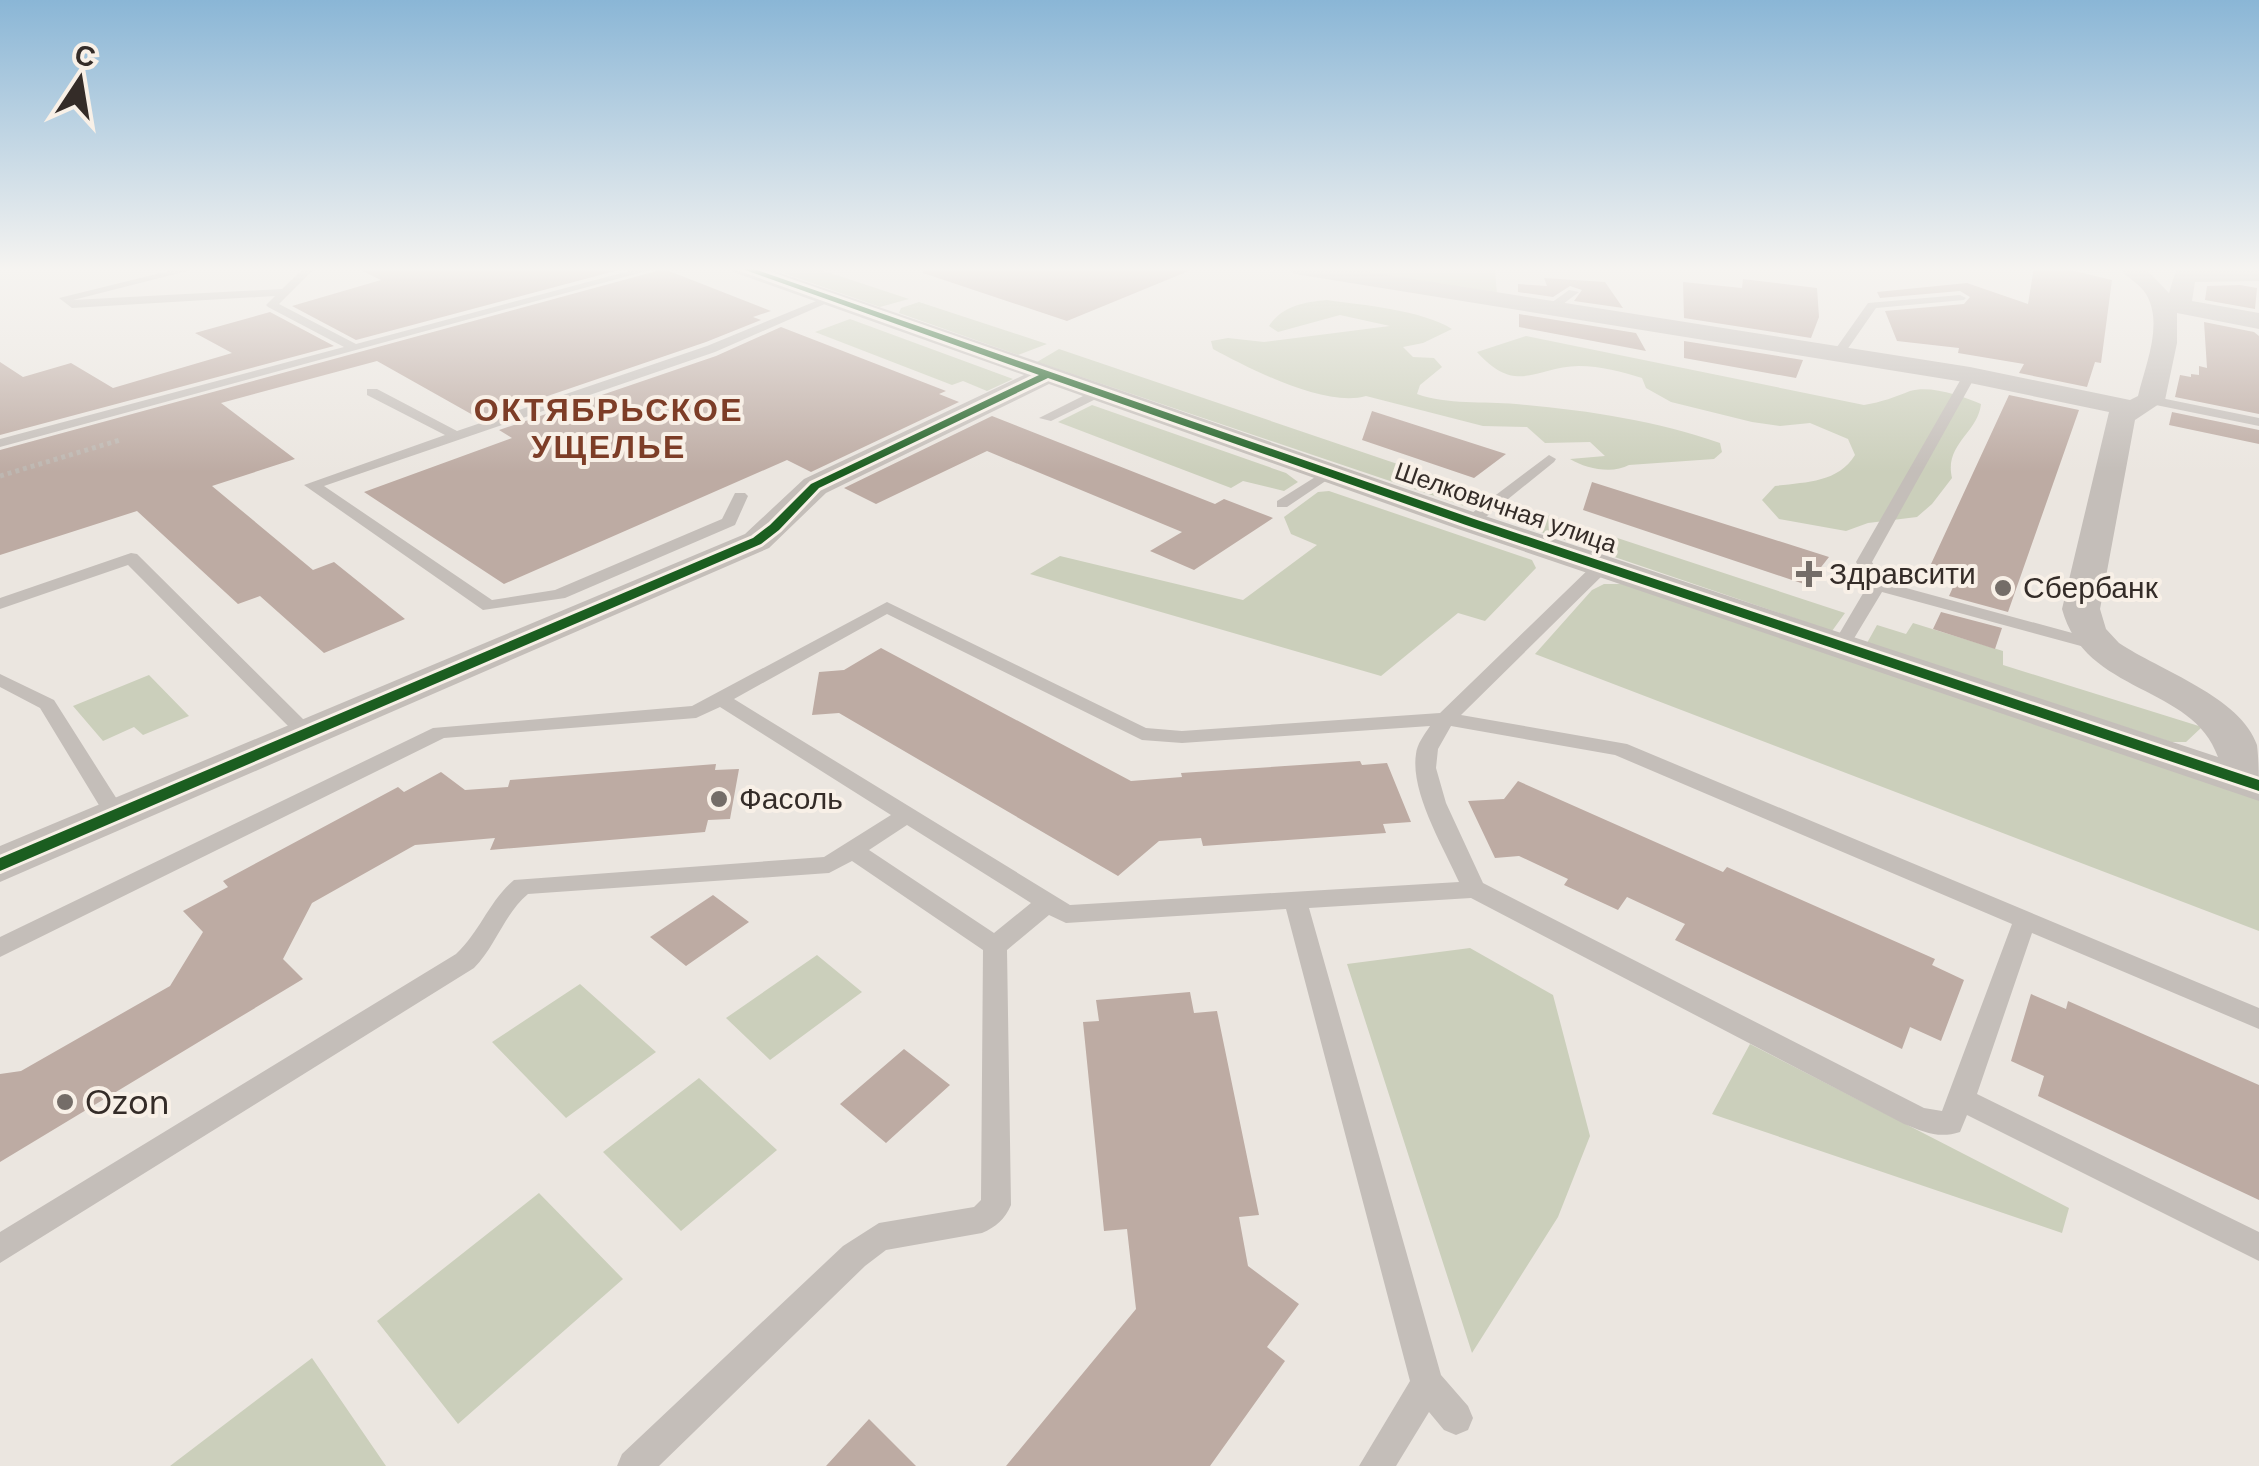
<svg xmlns="http://www.w3.org/2000/svg" width="2259" height="1466" font-family="'DM Sans',sans-serif">
  <style>
    .green { fill: #cbcfbb }
    .building { fill: #bdaba3 }
    .lines { fill: none; stroke-linecap: round; stroke-linejoin: round }
    .path { stroke: #bdb7b1; stroke-width: 5; stroke-dasharray: 4 4; stroke-linecap: butt }
    .service { fill: #c4beb9; fill-rule: evenodd }
    .minor { fill: #c4beb9; fill-rule: evenodd }
    .cycleway-casing { stroke: #f8f0e7; stroke-width: 6 }
    .cycleway { fill: #1b5e20; fill-rule: evenodd }
    .poi-dot { fill: #746d68; stroke: #f8f0e7; stroke-width: 4 }
    .labels { text-anchor: middle; stroke-width: 8; stroke-linejoin: round; paint-order: stroke }
    .far-street-label { font-size: 25px; fill: #342c28; stroke: #f8f0e7 }
    .poi-label { font-size: 30px; fill: #342c28; stroke: #f8f0e7; text-anchor: start }
    .far-district-label { font-size: 32px; font-weight: bold; letter-spacing: 2.5px; fill: #7d3d27; stroke: #f8f0e7 }
    .near-poi-label { font-size: 35px; fill: #342c28; stroke: #f8f0e7; text-anchor: start }
  </style>
  <rect width="100%" height="100%" fill="#ebe6e0"/>
  <path class="green" d="M766,267H812L909,299L880,307Z
    M1309,267H1500L1495,270L1497,295Z
    M1327,300C1362,305 1422,310 1452,329L1423,343L1403,347L1413,357L1434,358L1442,367L1420,385L1417,394C1448,405 1483,401 1516,404C1585,410 1654,420 1720,443L1722,452L1714,459L1629,465C1613,474 1586,469 1570,459L1605,456L1590,442L1545,443L1527,427L1483,426L1366,396C1326,408 1250,369 1213,349L1211,341L1228,338L1264,342L1390,326L1340,315L1278,332L1269,326C1282,306 1304,302 1327,300Z
    M919,302L1047,344L1018,355L899,313L901,308Z
    M850,319L1013,379L987,391L963,381L952,385L815,332Z
    M1526,336L1864,405C1882,402 1895,397 1910,391C1931,385 1962,396 1981,404C1978,433 1944,444 1952,478L1932,504L1917,517L1868,523L1846,531L1779,519L1762,500L1775,486C1805,482 1838,483 1855,455L1848,439L1810,423L1780,426L1752,422L1671,402L1646,388L1642,378C1622,372 1601,366 1579,366C1534,367 1517,396 1477,352Z
    M1059,349L1483,493L1467,507L1037,362Z
    M1092,405L1286,473L1298,482L1284,491L1243,481L1231,488L1058,422Z
    M1329,491L1532,560L1536,568L1485,621L1458,613L1381,676L1030,574L1060,556L1243,600L1317,545L1291,534L1284,517L1318,492Z
    M1514,504L1845,613L1832,631L1497,517Z
    M1604,584H1622L2259,796V931L1535,654L1592,590Z
    M1913,623L2003,651V665L2202,727L2186,742H2171L1867,643L1877,625L1906,634Z
    M149,675L189,716L143,735L134,727L103,741L73,706Z
    M1470,948L1553,995L1590,1136L1558,1217L1472,1353L1347,964Z
    M817,955L862,992L770,1060L726,1018Z
    M580,984L656,1052L566,1118L492,1042Z
    M1750,1044L2069,1208L2062,1233L1712,1114Z
    M699,1078L777,1150L681,1231L603,1152Z
    M539,1193L623,1279L458,1424L377,1321Z
    M312,1358L386,1466H170Z"/>
  <path class="building" d="M354,267H630L356,340L292,306L381,280Z
    M924,267H1196V268L1067,321L923,273Z
    M2034,267H2071L2070,270L2112,280L2101,363L2095,362L2087,387L2019,373L2024,364L1958,353L1959,348L1897,341L1885,311L1964,304L1970,297L1960,291L1880,298L1877,292L1967,283L2028,304Z
    M664,269L771,311L753,317L761,320L706,342L480,419L377,361L221,403L295,459L212,486L313,570L334,562L405,619L324,653L260,596L238,604L137,511L0,555V450Z
    M1544,278L1605,282L1623,308L1574,301L1582,290L1570,286L1553,297L1518,292V284L1547,286Z
    M1743,279L1817,288L1819,317L1811,338L1684,318L1683,282L1742,288Z
    M2240,285L2257,288L2255,309L2205,300L2207,286Z
    M270,312L334,346L0,435V362L23,377L71,363L113,388L232,353L195,333Z
    M1519,314L1636,333L1646,351L1519,327Z
    M2204,322L2254,332L2259,336V414L2175,397L2180,375L2191,377V374L2199,375V366L2207,368Z
    M781,327L946,391L939,394L959,402L811,472L787,460L504,584L364,492L512,438L499,430L716,356Z
    M1684,341L1803,360L1796,378L1684,358Z
    M2009,395L2079,410L2008,612L1949,596L1954,585L1925,577Z
    M1372,411L1506,454L1474,478L1362,440Z
    M2172,412L2259,430V444L2169,425Z
    M992,416L1215,504L1224,499L1273,518L1194,570L1150,551L1182,532L987,451L876,504L844,488Z
    M1592,482L1829,557L1807,585L1583,510Z
    M1941,612L2002,628L1995,649L1933,629Z
    M881,648L1131,781L1182,777L1181,773L1360,761L1362,765L1387,763L1411,822L1383,824L1386,833L1203,846L1201,838L1159,841L1118,876L839,713L812,715L819,672L844,670Z
    M716,764L715,770L739,769L730,819L708,820L705,832L490,850L495,838L415,845L312,903L283,959L303,979L0,1162V1074L21,1071L170,986L203,932L183,911L228,887L223,881L398,787L404,792L441,772L465,790L508,787L510,780Z
    M1518,781L1723,872L1727,867L1935,959L1932,965L1964,980L1941,1041L1910,1027L1902,1049L1675,940L1685,924L1627,897L1618,910L1564,885L1568,879L1519,856L1495,858L1468,801L1504,799Z
    M713,895L749,922L686,966L650,937Z
    M1190,992L1194,1013L1217,1011L1259,1215L1239,1217L1248,1266L1299,1304L1267,1347L1285,1361L1210,1466H1006L1136,1309L1127,1229L1104,1231L1083,1022L1099,1021L1096,1000Z
    M2031,994L2066,1009L2068,1001L2259,1085V1200L2038,1096L2044,1076L2011,1061Z
    M904,1049L950,1085L886,1143L840,1104Z
    M869,1419L916,1466H826Z"/>
  <g class="lines">
    <path class="path" d="M0,476L120,440"/>
    <path class="service" d="M185,267H203L73,300L282,289L305,267H316L279,304L356,344L644,267H661L0,447V439L344,347L268,307L266,305L275,296L72,308L59,298Z
      M1569,290L1579,292L1555,310H1547V306Z
      M1960,295L1966,298L1964,300L1876,308L1842,357L1832,354L1868,303Z
      M826,297L836,299L715,352L324,486L492,600L555,590L722,519L735,493H745L748,496L735,525L565,598L483,610L304,485L445,435L367,395V389H377L457,431L707,346Z
      M1965,372L1976,375L1872,562L1884,582L2098,640L2101,644L2092,649L1882,592L1847,650H1835L1832,646L1868,585L1856,562Z
      M1097,389L1102,390V396L1051,421L1039,418Z
      M2151,396L2259,418V426L2146,403L2144,400Z
      M1549,455L1556,459L1554,462L1476,525H1464V519Z
      M1328,469L1335,473L1333,476L1287,507H1277V501Z
      M131,553L137,554L314,730L317,734L314,738H300L128,565L0,609V598Z
      M1602,561L1608,562V570L1461,715L1627,744L2259,1008V1029L2032,933L1977,1094L2259,1232V1261L1967,1115L1960,1132C1939,1139 1924,1132 1904,1124L1471,898L1309,908L1441,1375L1468,1406L1473,1418L1468,1430L1456,1435L1444,1430L1429,1412L1396,1466H1359L1410,1381L1286,909L1066,923L1049,915L1007,950L1011,1205C1005,1219 996,1227 982,1233L886,1250L865,1266L659,1466H617L622,1454L843,1246L879,1223L974,1207L981,1200L983,950L852,861L829,873L528,894C504,914 496,946 474,968L0,1263V1232L456,954C480,932 489,901 514,880L824,857L891,815L720,707L696,718L444,738L0,957V937L433,728L692,706L887,602L1146,728L1182,731L1440,713L1596,562ZM887,614L1142,740L1182,743L1430,726C1424,735 1417,744 1416,754C1410,792 1444,848 1459,882L1070,905L734,699ZM1451,726L1615,755L2012,924L1942,1111L1924,1108L1483,883L1446,803L1436,768L1438,749ZM907,825L1031,903L994,933L869,850Z
      M0,674L54,700L127,815L124,820H108L40,708L0,687Z"/>
    <path class="minor" d="M730,267H763L1482,515L2218,757C2193,684 2085,695 2062,609L2109,412L1970,383L1295,274L1284,267H1337L1970,367L2130,400L2138,396C2145,365 2164,324 2146,294C2139,283 2126,277 2118,267H2144L2169,293L2176,270L2259,267V281L2195,282L2192,301L2259,313V329L2177,313V343L2165,400L2135,420L2100,609L2106,629L2119,643C2159,670 2241,697 2257,745C2259,761 2259,784 2259,801L1458,529L1049,384L826,493L769,548L0,882V846L745,534L804,479L1024,375L733,272Z"/>
    <g class="cycleway-casing">
      <path id="cycleway" d="M737,267H748L1474,519L2259,780V791L1466,525L1048,378L819,488L779,530L761,544L0,871V858L753,538L770,525L811,484L1039,375Z"/>
    </g>
    <use href="#cycleway" class="cycleway"/>
  </g>
  <linearGradient id="sky" x2="0" y2="1"><stop stop-color="#8ab6d6"/><stop offset="0.57" stop-color="#f6f4f1"/><stop offset="1" stop-color="#f6f4f1" stop-opacity="0"/></linearGradient>
  <rect width="2259" height="472" fill="url(#sky)"/>
  <g class="poi-dot">
    <path d="M1804 559h10v10h10v10h-10v10h-10v-10h-10v-10h10z"/>
    <circle cx="2003" cy="588" r="10"/>
    <circle cx="719" cy="799" r="10"/>
    <circle cx="65" cy="1102" r="10"/>
  </g>
  <g class="labels">
    <g class="far-street-label">
      <text transform="translate(1506 507) rotate(19)" y="9">Шелковичная улица</text>
    </g>
    <g class="poi-label">
      <text x="1829" y="584">Здравсити</text>
      <text x="2023" y="598">Сбербанк</text>
      <text x="739" y="809">Фасоль</text>
    </g>
    <g class="far-district-label">
      <text x="609" y="421">ОКТЯБРЬСКОЕ<tspan x="609" dy="37">УЩЕЛЬЕ</tspan></text>
    </g>
    <g class="near-poi-label">
      <text x="85" y="1114">Ozon</text>
    </g>
  </g>
  <g transform="translate(80 80) rotate(12)" stroke="#f8f0e7" stroke-width="8" paint-order="stroke">
  <path d="M0-8L18 38L0 25L-18 38Z" fill="#342c28"/>
  <text y="-15" font-size="28" font-weight="bold" text-anchor="middle" fill="#342c28">С</text>
  </g>
</svg>
